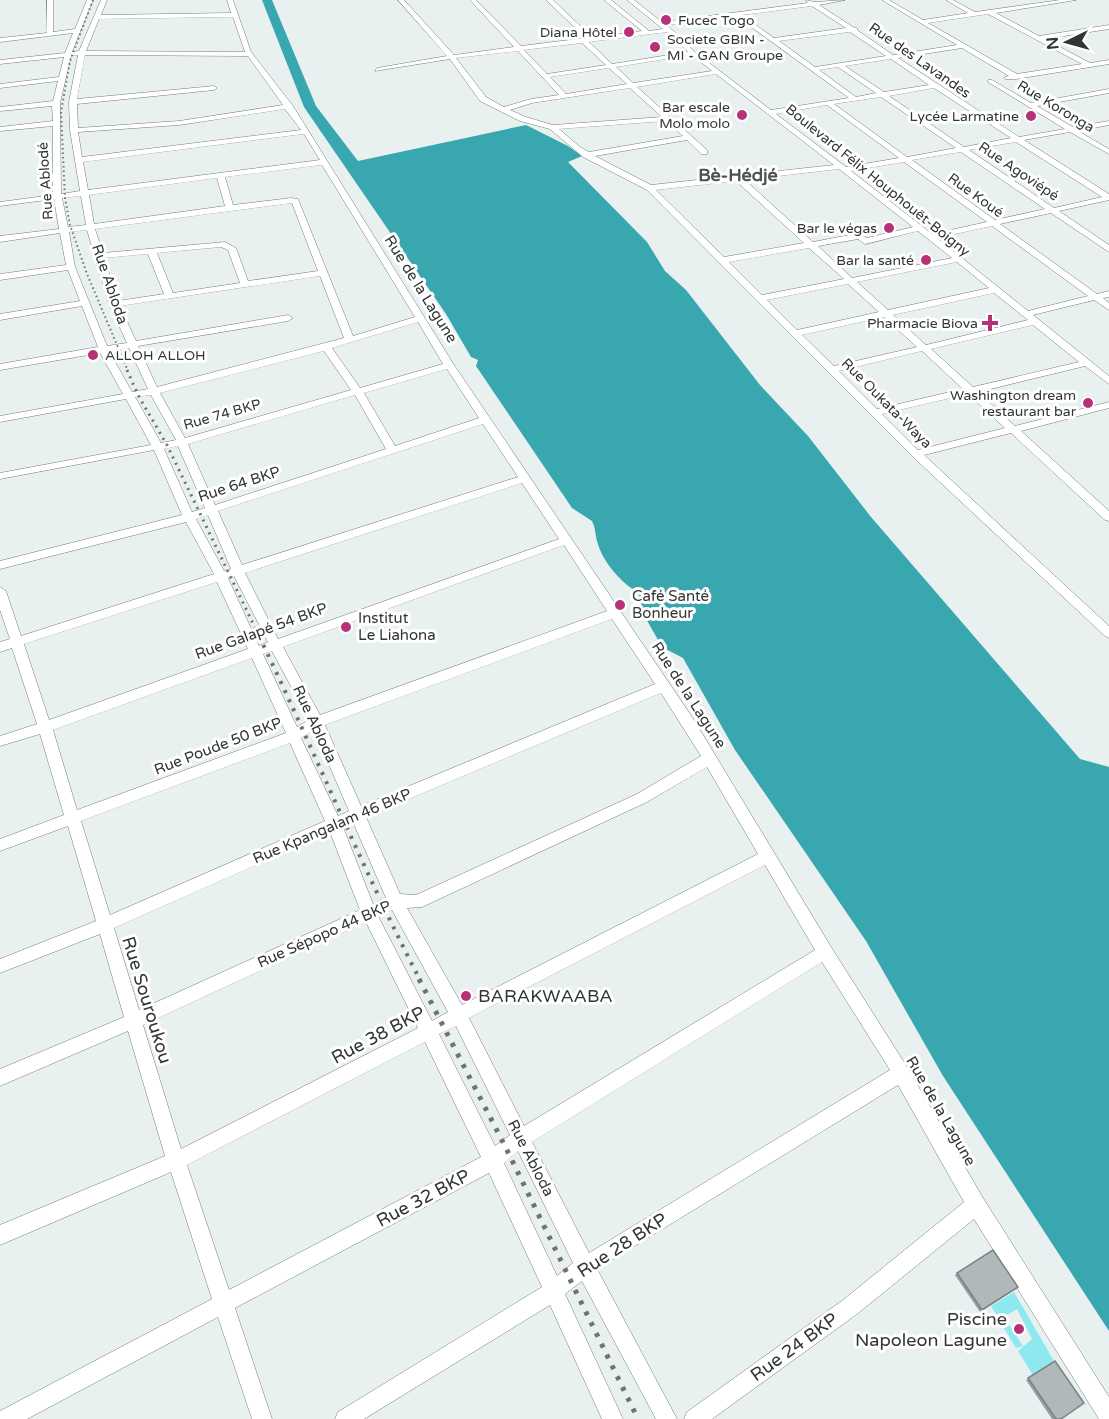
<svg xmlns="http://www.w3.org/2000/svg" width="1109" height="1419" font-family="'Varela Round',sans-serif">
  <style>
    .green { fill: #8de8f0 }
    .water { fill: #38a7b0 }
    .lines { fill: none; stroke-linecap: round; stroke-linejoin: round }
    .minor-casing { stroke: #757b7b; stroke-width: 1 }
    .minor { fill: #fff; fill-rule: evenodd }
    .rail-far3 { stroke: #6e7272; stroke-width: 2; stroke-dasharray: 1.5 3; stroke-linecap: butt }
    .rail-far2 { stroke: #6e7272; stroke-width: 3; stroke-dasharray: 2 5; stroke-linecap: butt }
    .rail-far1 { stroke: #6e7272; stroke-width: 4; stroke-dasharray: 3 7; stroke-linecap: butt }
    .rail { stroke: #6e7272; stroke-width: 5; stroke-dasharray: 4 8; stroke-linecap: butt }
    .wall { fill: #989e9f }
    .building { fill: #b1b8b9; stroke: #7c8182; stroke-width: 1.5 }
    .poi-dot { fill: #b63176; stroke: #fff; stroke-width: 2 }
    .labels { text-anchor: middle; stroke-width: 6; stroke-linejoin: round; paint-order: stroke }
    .far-poi-label { font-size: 14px; fill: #323535; stroke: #fff; text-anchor: end }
    .far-street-label { font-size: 14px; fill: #323535; stroke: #fff }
    .street-label { font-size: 15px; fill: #323535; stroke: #fff }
    .poi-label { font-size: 15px; fill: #323535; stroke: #fff; text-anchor: start }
    .far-district-label { font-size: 18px; font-weight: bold; fill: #4d5353; stroke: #fff }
    .near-poi-label { font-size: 18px; fill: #323535; stroke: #fff; text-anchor: start }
    .near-street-label { font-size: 18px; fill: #323535; stroke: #fff }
  </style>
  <rect width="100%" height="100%" fill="#e9f0f0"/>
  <path class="green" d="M1014,1292L1054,1361L1033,1375L1018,1351L1032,1339L1017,1309L1004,1317L1023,1346L1016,1348L991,1306Z"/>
  <path class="water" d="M262,0H272L316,106L358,161L526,125L568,146L582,156L568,162L647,242L665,271L686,290L760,385L808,436L871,517L1080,759L1109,767V1331L943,1076L866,941L735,750L683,658L662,647L645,617L638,592C622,584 603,562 598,544C595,536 596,529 592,521L572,508L476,366L478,360L471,357L446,314L304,107Z"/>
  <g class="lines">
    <g class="minor-casing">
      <path id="minor" d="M47,0H53V32L75,29L87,0H93L72,52L79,51L101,0H107L101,15L231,13L227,0H233L251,52L293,106L454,365L694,720L831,947L907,1067L983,1198L1109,1397V1419H1099L974,1219L857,1314L712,1419H684L687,1412L843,1300L964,1202L898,1085L597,1269L677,1419H656L582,1281L565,1294L623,1419H602L550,1305L364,1419H335L338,1412L542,1287L489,1173L235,1308L272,1419H252L218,1317L27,1419H0V1411L212,1299L171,1172L0,1245V1225L165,1156L128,1031L0,1086V1069L124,1017L100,934L0,973V959L96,921L68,826L0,851V839L64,815L40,734L0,746V736L37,724L12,648L0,652V642L10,639L0,610V587L6,591L21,636L214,574L186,522L0,569V561L182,515L154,450L0,479V473L151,445L126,399L0,422V416L123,394L100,353L0,370V364L98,347L82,306L0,320V314L80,301L68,270L0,280V274L66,265L60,233L0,242V236L59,229L54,199L0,206V202L53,195V126L0,131V127L53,121L52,106L0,111V107L53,101L58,81L0,88V84L59,77L64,57L0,64V60L65,53L73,33L0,42V38L47,33ZM233,17L245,52L86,51L99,19ZM78,55L69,102L70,130L80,191L61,194L60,103L71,56ZM85,55L248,56L283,105L179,121L78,128L77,104L214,90L217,88L214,86L77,99ZM285,109L301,130L82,157L78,132L179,125ZM304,134L320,160L88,190L83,162ZM322,165L415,317L353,336L298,199L291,198L233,205L225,177ZM217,178L225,206L94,224L89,195ZM81,196L86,225L68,227L62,198ZM292,203L318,271L248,281L236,248L225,242L103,253L95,229ZM87,230L109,304L127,343L107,346L75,267L69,232ZM221,247L228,250L240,283L173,293L157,253ZM148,254L164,294L118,301L104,258ZM320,276L344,338L157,387L138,346L288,321L293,318L288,315L136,341L120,306ZM418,322L443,364L360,388L332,348ZM129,348L148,389L132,392L109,351ZM324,351L351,390L185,438L160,393ZM447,369L479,418L395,446L364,393ZM151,395L176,440L161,443L135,397ZM355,395L386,449L215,505L188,444ZM483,424L518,477L242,565L218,511ZM178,446L205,508L192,512L164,449ZM522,483L559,539L278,639L245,573ZM208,515L231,569L224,571L196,519ZM564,545L607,611L320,715L283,647ZM234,576L268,642L259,646L228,578ZM217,582L248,649L49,720L24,644ZM612,619L655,684L361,806L325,725ZM272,651L309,720L297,727L263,654ZM252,658L286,733L77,810L53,730ZM661,693L701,756L637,794L416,895L400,894L366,817ZM314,730L349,811L338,816L301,738ZM290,743L325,821L110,915L81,821ZM707,767L758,854L462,1005L407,908L422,907L647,802ZM353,822L386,898L373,904L343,827ZM330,832L360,910L139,1010L114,928ZM765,865L815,950L524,1126L469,1018ZM392,910L448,1012L432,1021L378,916ZM366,922L418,1028L181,1149L143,1025ZM822,962L890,1070L589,1253L532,1142ZM456,1026L510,1135L495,1146L439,1034ZM425,1042L481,1157L229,1290L187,1165ZM518,1151L573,1263L557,1276L504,1163Z
        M398,0H404L454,55L514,47L470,0H476L521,46L586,38L546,0H553L593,38L642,31L604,0H611L649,31L663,29L627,0H634L662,22L808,3L805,0L815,2L845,0L819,5L853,27L857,28V30L893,55L957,45L882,0H889L923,20L968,13L946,0H953L975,12L1060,0H1076L996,13L1039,36L1109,25V29L1045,39L1090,63L1109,60V64L1016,79H1005V77L1009,76L962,48L898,58L1019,137L1065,129L988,82V80H992L1031,103L1109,89V93L1037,106L1073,127L1109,121V125L1078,131L1109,149V154L1070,132L1024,140L1109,194V200L1059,211L1109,245V252L1051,213L1000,224L1097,294L1109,291V297L1103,298L1109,303V310L1094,300L1033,315L1109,376V384L1085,366L978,392L1015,426L1109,402V408L1021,431L1109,511V521L1105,520L1011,433L924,455L1109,626V638L1105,636L912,456L647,190L583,157L550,129L520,121L480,101L450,59L375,71L377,68L447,56ZM812,6L846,28L774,38L742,15ZM988,14L1082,64L1017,74L928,23ZM736,16L849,98L771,110L695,52L667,25ZM668,32L688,52L612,64L589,42ZM850,32L886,56L815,67L779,41ZM582,43L606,65L547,74L524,50ZM518,51L559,95L531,99L504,107L486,97L456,58ZM692,55L712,71L633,83L616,67ZM891,59L929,85L884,92L845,66ZM838,67L876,93L856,97L819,70ZM609,68L627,84L566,94L550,77ZM716,74L834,165L651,185L595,156L687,140L701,154H707V150L637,87ZM630,88L662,117L553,125L526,117L510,110L532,103ZM934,88L1011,138L964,147L889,96ZM881,97L956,148L907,157L834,104ZM827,105L899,158L846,167L776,114ZM666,121L683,136L589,152L580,147L559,129ZM1016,142L1102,197L1054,208L969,150ZM961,152L1045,209L995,220L912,160ZM904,162L987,222L932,234L851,171ZM839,169L913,227L867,238L860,233L813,242L745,180ZM736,181L804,243L724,257L656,190ZM992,226L1088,296L1028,311L937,238ZM918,231L952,258L852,278L818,246L858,239L865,244ZM809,248L844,279L762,295L729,262ZM957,262L989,288L888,310L857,282ZM848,284L879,312L797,330L767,300ZM994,293L1028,320L926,345L893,315ZM884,317L917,347L834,366L802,335ZM1033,325L1079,362L973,387L931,349ZM922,351L963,389L877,409L839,371ZM968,394L1005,428L918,450L882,414Z"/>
    </g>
    <use href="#minor" class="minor"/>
    <path class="rail-far3" d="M93,0L70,61L61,112L65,198L70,225L87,274L128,371"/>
    <path class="rail-far2" d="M127,370L138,395L167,445L260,638"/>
    <path class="rail-far1" d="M259,636C314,750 362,868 420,980"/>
    <path class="rail" d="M419,979L506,1148L638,1419"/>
  </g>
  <path class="wall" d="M957,1273L1015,1289L980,1312L955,1275Z
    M1055,1361L1061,1419H1052L1026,1380Z"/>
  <path class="building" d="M993,1250L1018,1287L982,1310L957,1273Z
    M1055,1361L1084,1403L1061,1419H1056L1028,1378Z"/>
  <g class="poi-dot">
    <circle cx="666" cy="20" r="6"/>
    <circle cx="629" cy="32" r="6"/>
    <circle cx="655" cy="47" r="6"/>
    <circle cx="742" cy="115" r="6"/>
    <circle cx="1031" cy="116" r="6"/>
    <circle cx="889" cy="228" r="6"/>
    <circle cx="926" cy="260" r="6"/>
    <path d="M987 314h6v6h6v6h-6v6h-6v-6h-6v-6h6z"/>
    <circle cx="93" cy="355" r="6"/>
    <circle cx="1088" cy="403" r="6"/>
    <circle cx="620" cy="605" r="6"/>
    <circle cx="346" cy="627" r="6"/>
    <circle cx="466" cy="996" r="6"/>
    <circle cx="1019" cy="1329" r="6"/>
  </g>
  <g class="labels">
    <g class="far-poi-label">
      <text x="678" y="25" text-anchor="start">Fucec Togo</text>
      <text x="617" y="37">Diana Hôtel</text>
      <text x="667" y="44" text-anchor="start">Societe GBIN -<tspan x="667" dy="16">MI - GAN Groupe</tspan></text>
      <text x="730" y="112">Bar escale<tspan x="730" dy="16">Molo molo</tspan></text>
      <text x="1019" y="121">Lycée Larmatine</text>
      <text x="877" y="233">Bar le végas</text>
      <text x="914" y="265">Bar la santé</text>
      <text x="978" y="328">Pharmacie Biova</text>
      <text x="105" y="360" text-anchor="start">ALLOH ALLOH</text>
      <text x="1076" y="400">Washington dream<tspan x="1076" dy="16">restaurant bar</tspan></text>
    </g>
    <g class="far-street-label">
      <text transform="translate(920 60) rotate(35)" y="5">Rue des Lavandes</text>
      <text transform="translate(1056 106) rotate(31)" y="5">Rue Koronga</text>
      <text transform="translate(1019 171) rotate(34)" y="5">Rue Agoviépé</text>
      <text transform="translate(878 180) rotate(39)" y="5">Boulevard Félix Houphouët-Boigny</text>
      <text transform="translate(45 181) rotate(-94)" y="5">Rue Ablodé</text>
      <text transform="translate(976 195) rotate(36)" y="5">Rue Koué</text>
      <text transform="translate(887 403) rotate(45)" y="5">Rue Oukata-Waya</text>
      <text transform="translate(222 414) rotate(-16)" y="5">Rue 74 BKP</text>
    </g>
    <g class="street-label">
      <text transform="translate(110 284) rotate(71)" y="5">Rue Abloda</text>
      <text transform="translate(421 289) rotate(58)" y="5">Rue de la Lagune</text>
      <text transform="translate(239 484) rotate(-18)" y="5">Rue 64 BKP</text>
      <text transform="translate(261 631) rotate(-20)" y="5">Rue Galapé 54 BKP</text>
      <text transform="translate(689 695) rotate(57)" y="5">Rue de la Lagune</text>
      <text transform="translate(315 724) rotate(65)" y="5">Rue Abloda</text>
      <text transform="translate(218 746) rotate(-21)" y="5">Rue Poude 50 BKP</text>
      <text transform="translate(332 826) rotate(-23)" y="5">Rue Kpangalam 46 BKP</text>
      <text transform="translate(324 934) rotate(-24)" y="5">Rue Sépopo 44 BKP</text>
      <text transform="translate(941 1111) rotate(60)" y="5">Rue de la Lagune</text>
      <text transform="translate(531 1158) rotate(63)" y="5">Rue Abloda</text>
    </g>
    <g class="poi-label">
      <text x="632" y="601">Café Santé<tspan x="632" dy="17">Bonheur</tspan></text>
      <text x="358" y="623">Institut<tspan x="358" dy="17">Le Liahona</tspan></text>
    </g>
    <g class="far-district-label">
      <text x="738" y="181">Bè-Hédjé</text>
    </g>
    <g class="near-poi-label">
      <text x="478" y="1002">BARAKWAABA</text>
      <text x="1007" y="1325" text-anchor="end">Piscine<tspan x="1007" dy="21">Napoleon Lagune</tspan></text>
    </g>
    <g class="near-street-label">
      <text transform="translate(147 1000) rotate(73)" y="6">Rue Souroukou</text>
      <text transform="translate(378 1035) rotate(-28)" y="6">Rue 38 BKP</text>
      <text transform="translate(423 1198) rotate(-28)" y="6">Rue 32 BKP</text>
      <text transform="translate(622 1245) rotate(-33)" y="6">Rue 28 BKP</text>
      <text transform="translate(794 1347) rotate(-36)" y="6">Rue 24 BKP</text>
    </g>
  </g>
  <g transform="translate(1067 42) rotate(265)" stroke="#ffffff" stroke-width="4.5" paint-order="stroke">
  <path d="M0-4.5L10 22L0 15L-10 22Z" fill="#323535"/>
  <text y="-9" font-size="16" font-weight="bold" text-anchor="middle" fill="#323535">N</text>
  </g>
</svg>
